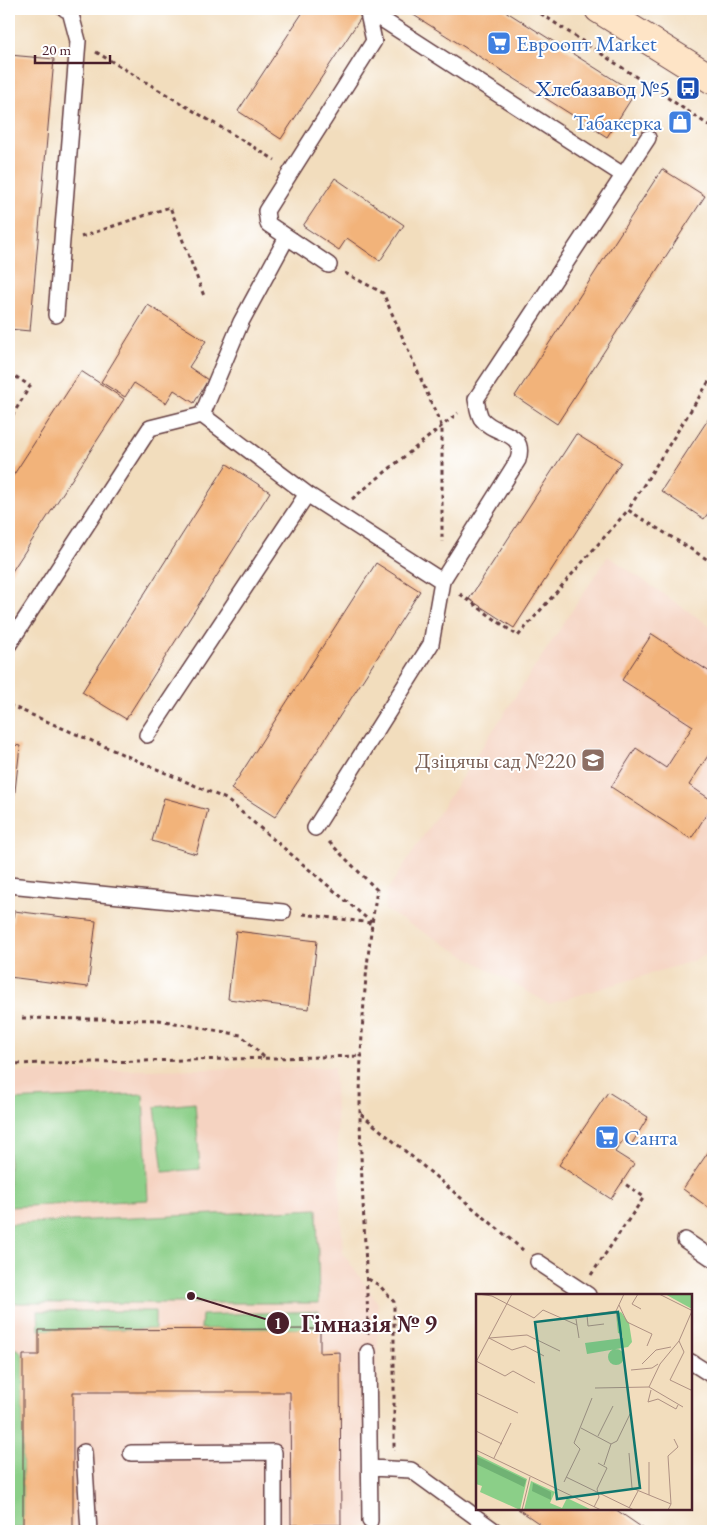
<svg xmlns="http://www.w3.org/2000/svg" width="722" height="1540" font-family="'EB Garamond',serif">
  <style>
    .built { fill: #f5d3c1 }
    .green { fill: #8bcf88; stroke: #6a775a }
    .building { fill: #f2b37a }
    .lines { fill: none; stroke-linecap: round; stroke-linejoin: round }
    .service-casing { stroke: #633c41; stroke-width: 18 }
    .secondary-casing { stroke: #633c41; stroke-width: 30 }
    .path { stroke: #633c41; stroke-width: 3; stroke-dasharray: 4 4; stroke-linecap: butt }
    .service { stroke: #fff; stroke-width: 15 }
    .secondary { stroke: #fee4c6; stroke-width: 28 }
    .labels { text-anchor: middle; stroke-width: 4; stroke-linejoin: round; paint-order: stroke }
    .shop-label { font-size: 22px; fill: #366cbe; stroke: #fff; text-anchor: start }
    .transit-label { font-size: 22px; fill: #164399; stroke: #fff; text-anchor: end }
    .education-label { font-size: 22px; fill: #785e54; stroke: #fff; text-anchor: end }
    .inset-road { fill: none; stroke: #af9183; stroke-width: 1 }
    .view { fill: #0f766e; fill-opacity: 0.15; stroke: #0f766e; stroke-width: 2.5 }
    .inset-edge { fill: none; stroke: #4a1f2b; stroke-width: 2.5 }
    .leader { fill: none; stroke: #4a1f2b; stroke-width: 2 }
    .callout-dot { fill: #4a1f2b; stroke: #fff; stroke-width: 2 }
    .mark-label { font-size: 15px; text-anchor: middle; font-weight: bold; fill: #fff }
    .callout-label { font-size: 24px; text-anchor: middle; font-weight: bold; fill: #4a1f2b; stroke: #fff; stroke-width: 4; stroke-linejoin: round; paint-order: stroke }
  </style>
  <rect width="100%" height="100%" fill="#fff"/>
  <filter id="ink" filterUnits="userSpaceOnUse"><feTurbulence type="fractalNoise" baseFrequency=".02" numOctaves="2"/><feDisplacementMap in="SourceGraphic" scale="10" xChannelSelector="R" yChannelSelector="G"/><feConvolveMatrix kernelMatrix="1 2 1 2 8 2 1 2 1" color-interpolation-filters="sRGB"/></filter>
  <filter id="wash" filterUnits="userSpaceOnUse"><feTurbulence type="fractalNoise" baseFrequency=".0096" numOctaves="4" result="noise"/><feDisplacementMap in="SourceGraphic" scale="20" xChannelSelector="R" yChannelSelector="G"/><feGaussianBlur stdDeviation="1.12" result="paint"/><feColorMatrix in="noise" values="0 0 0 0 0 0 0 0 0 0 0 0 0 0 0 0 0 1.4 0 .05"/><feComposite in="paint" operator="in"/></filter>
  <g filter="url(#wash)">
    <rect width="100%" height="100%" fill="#f2ddbd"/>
    <path class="built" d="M608,556L713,628V952L690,962L549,1004L385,910L386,892Z
      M334,1067L343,1253L378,1303L377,1526H360V1531H9V1072Z"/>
    <path class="green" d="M143,1094L148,1200L9,1207V1100Z
      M195,1103L200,1169L163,1172L155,1107Z
      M317,1209L319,1303H9V1224Z
      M38,1311H155V1329L39,1330Z
      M319,1311L320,1329H201L202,1315Z
      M9,1349H18L23,1355V1527L9,1530Z"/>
    <g id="blocks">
      <path class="building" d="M305,9H351L362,16L281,139L238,111Z
        M404,9H502L635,93L607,137Z
        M9,55L54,59L30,331L9,329Z
        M662,169L705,196L557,424L515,396Z
        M335,178L404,225L380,261L347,238L339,250L303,226Z
        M148,305L206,341L189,367L208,380L194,403L174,390L166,403L134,383L125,397L101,382Z
        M81,371L124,399L9,576V482Z
        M713,412V506L704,519L661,491Z
        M576,434L621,462L514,628L469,599Z
        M227,464L270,492L126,719L82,692Z
        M376,563L420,591L275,817L231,789Z
        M652,634L713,674V748L689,785L713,801V804L691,839L611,787L636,748L666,768L693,726L622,680Z
        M9,744L20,746L13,809L9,808Z
        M164,798L208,810L196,854L152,841Z
        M14,911L96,921L88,987L9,977V952Z
        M236,931L317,941L309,1009L228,999Z
        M608,1092L648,1117L631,1145L623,1140L615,1152L634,1164L611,1199L559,1165Z
        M713,1145V1211L683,1189Z
        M320,1329V1353L340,1352L341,1525H291L290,1392H73V1527H23V1355H39V1330Z
        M518,1509H615L647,1531H550Z"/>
    </g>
  </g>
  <g filter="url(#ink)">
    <use href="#blocks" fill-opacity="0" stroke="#633c41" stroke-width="1"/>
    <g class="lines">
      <g class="service-casing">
        <path id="service" d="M366,9L623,175
          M329,265L268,224L266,211L374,41L367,9
          M56,315L78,41L70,11L65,9
          M202,415L241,322L287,237
          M9,644L150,428L202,415L307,494L442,581
          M147,735L307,494
          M315,828L431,644L442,581L518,460C527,430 494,436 481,418C478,412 477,405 476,399L648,138
          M9,885L283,912
          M685,1240L713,1259
          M538,1262L588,1295
          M368,1352L370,1521
          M691,1362L713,1376
          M84,1452L89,1531
          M131,1453L274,1452V1531
          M370,1468L411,1470L495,1531"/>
      </g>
      <g class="secondary-casing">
        <path id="secondary" d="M599,9L713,80"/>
      </g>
      <path class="path" d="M534,9L713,128
        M96,52L275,160
        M81,237L170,207L204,296
        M345,273L383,293L442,427V542
        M9,372L30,386L9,421
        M713,375L628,510L713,563
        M352,499L458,413
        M460,594L518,636L628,510
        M9,705L226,799L371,922
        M329,842L377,890C365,964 360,1040 360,1114C361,1187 367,1261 368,1334
        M303,914L371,923
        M22,1018L159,1020L241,1035L265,1058
        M9,1064L363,1056
        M361,1114L523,1250
        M591,1275L644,1197L622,1182
        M368,1279L379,1285L394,1302V1451"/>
      <use href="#service" class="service"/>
      <use href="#secondary" class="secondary"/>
    </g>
  </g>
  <defs>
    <g id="supermarket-square" transform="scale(1.25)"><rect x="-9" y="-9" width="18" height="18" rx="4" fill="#3f7fe0" stroke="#fff"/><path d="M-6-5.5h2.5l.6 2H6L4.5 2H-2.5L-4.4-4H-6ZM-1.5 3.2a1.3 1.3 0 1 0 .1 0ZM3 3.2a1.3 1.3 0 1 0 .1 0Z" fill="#fff"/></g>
    <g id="bus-square" transform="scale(1.25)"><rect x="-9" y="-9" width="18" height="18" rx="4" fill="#1a4fb4" stroke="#fff"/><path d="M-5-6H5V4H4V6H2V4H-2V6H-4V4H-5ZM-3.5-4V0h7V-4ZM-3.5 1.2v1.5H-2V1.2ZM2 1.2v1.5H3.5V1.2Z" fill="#fff"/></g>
    <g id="shop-square" transform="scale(1.25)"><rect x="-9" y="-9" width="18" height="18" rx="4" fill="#3f7fe0" stroke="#fff"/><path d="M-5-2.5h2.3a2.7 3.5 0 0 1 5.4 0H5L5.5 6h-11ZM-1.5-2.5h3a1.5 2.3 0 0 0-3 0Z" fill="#fff"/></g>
    <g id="school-square" transform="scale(1.25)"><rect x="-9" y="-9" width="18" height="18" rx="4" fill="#8d6e63" stroke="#fff"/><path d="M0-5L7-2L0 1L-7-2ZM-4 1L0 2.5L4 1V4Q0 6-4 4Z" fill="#fff"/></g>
  </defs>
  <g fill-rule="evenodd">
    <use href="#supermarket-square" x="499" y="43"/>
    <use href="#bus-square" x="688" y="88"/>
    <use href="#shop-square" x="680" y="122"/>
    <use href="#school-square" x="593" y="760"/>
    <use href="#supermarket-square" x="607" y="1137"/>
  </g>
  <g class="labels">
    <g class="shop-label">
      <text x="516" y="51">Евроопт Market</text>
      <text x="662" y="130" text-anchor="end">Табакерка</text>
      <text x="624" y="1145">Санта</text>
    </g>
    <g class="transit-label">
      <text x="670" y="96">Хлебазавод №5</text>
    </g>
    <g class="education-label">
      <text x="576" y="768">Дзіцячы сад №220</text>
    </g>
  </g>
  <g transform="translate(476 1294)">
    <rect width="216" height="216" fill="#f2ddbd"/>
    <path d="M189,0H216V15ZM145,18L153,29L156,48L152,53L111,60L109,49L147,44L146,40L142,39L140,20ZM132 63a8 8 0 1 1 16 0a8 8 0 1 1-16 0ZM0,160L51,185L44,216L4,198L6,192L0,190ZM55,187L79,198L74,209L86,214L91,204L116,216H48Z" fill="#8bcf88"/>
    <path d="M0,162L50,186L48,193L0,170ZM57,189L75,198V206L56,197Z" fill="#70b274"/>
    <path class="inset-road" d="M2,0L16,2L58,24L67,16L101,31M162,0L156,10L165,15M183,0L217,17M143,11L151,28L176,40L171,52M140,17L145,39M111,21L112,32L128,30M102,22L140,17L148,0M100,25L103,44M13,44L51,41L84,57M13,44L36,56L49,52L68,62M203,47L208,58L194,86L217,97M0,67L29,82L37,77L59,89M0,68L36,0M166,70L180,56L195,53M155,76L176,74L182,70M173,93L184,70L203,47L216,17M119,94L173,93L207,113M175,96L172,108L182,105L200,115L202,111M0,99L42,119M105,134L135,150L141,147L154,120M0,137L26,150M122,142L137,112M0,156L125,216M153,159L156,194L195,210M18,164L35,129M173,168V201M128,171L135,150M90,183L158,216M88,188L104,155L98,149L116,104M118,213L123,203L121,195L131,174L122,169M153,214L162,197M46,216L54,183M192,216L195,210L192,162L202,153L198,145"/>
    <path class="view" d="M142,18L164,194L81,205L59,28Z"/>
    <rect width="216" height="216" class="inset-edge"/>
  </g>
  <path class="leader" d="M191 1296L278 1323"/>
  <g class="callout-dot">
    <circle cx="191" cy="1296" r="5"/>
    <circle cx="278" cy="1323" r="12"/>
  </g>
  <g class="mark-label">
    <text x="278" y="1329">1</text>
  </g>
  <g class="callout-label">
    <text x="369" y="1332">Гімназія № 9</text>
  </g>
  <rect width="722" height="1540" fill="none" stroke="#fff" stroke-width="30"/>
  <path d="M35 55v8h75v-8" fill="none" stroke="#4a1f2b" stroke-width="2.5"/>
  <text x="42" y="55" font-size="15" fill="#4a1f2b" stroke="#ffffff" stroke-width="4" paint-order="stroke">20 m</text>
</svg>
